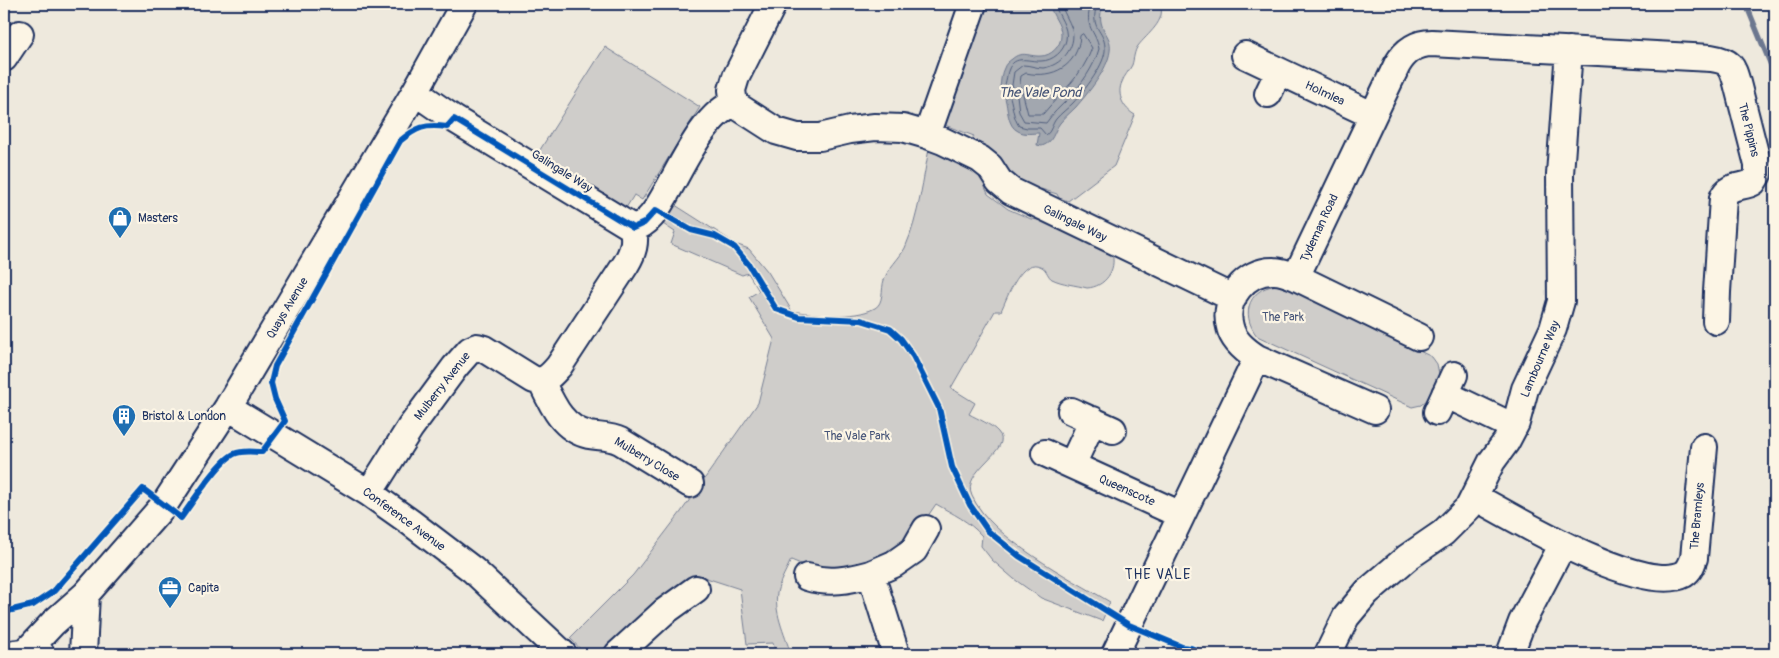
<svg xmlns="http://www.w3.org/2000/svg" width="1779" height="658" font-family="Pangolin,sans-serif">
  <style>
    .green { fill: #cfcdca; stroke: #757e94 }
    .water { fill: #a2a7af; stroke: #6c778f }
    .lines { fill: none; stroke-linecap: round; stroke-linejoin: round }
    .shore { stroke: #515f7e; stroke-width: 1 }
    .stream { stroke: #6c778f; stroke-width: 5.5 }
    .minor-casing { stroke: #1b2f5e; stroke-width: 30 }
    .major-casing { stroke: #1b2f5e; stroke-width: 31 }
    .minor { stroke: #fcf5e5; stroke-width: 26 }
    .major { stroke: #fcf5e5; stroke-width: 28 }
    .cycleway-casing { stroke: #fcf5e5; stroke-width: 9 }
    .cycleway { stroke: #0057b8; stroke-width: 6 }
    .labels { text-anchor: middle; stroke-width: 4.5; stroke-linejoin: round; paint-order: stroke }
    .street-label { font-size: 12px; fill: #1b2f5e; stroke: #fcf5e5 }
    .poi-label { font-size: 12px; fill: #1b2f5e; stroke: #fcf5e5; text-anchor: start }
    .park-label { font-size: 12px; fill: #485679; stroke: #fcf5e5 }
    .water-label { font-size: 14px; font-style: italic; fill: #445376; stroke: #fcf5e5 }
    .neighbourhood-label { font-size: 14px; letter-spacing: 1px; fill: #1b2f5e; stroke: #fcf5e5 }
  </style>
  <rect width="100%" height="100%" fill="#eee9dd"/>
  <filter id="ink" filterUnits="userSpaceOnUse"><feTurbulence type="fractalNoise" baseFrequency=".02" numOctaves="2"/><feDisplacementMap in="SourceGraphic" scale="10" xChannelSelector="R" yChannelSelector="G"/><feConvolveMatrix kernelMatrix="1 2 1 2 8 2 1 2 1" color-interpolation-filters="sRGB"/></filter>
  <g filter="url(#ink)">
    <path class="green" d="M983,4H1160C1167,21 1147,34 1138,46C1134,51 1134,59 1132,65C1129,71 1124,76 1122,82C1116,95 1124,109 1135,115L1114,166L1068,201L1059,198L1057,194L1041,189L1034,195L969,145L974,136L942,124Z
      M605,47L700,107L642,200L634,195L626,208L538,153Z
      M930,144L937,145L983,177L985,187L988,194L1008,209L1031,219L1046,221L1112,253C1117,270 1105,287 1087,288C1076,285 1062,284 1052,279C1048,277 1047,270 1042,267C1022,255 1007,298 1001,311H995L951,388L975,403L969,414C978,419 991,424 998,432C1015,450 960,470 972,496C992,539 1070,578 1110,602L1102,621L1041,598L1014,579L992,560L981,546L982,536C969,521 953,514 936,504L902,554L821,572L791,560C787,569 781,579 778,589C772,609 785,635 791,654H776L773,643L747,644L740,589L697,575L661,599L600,654H585L570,638L633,575L681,512L758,403L774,339L749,297L759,291L748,273L742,275L671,244L675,232L660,222L672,203L738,245L749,249L768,272L792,311C815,314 853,320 875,308C884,303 881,289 884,280C888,268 899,259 905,248C919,216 923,178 930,144Z
      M1280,285L1289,288L1432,357L1437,364L1439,374L1427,400L1421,405L1412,407L1257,336C1239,313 1250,286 1280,285Z"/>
    <path class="water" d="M1050,4H1103C1094,31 1113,32 1110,51C1108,69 1088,93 1076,107C1071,112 1065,117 1060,123C1053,132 1054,142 1042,146L1037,145L1039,133C1032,133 1025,135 1018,131C1007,126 1008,108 1005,98C1004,93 1002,90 1000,87C1001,81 1001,73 1004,68C1005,64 1009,61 1012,59C1022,50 1030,57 1041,56C1051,56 1061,46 1061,36C1062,24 1051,16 1050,4Z"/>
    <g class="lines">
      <path class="shore" d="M1055,4C1057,16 1069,26 1066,40C1064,51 1053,61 1041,61C1028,62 1012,52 1007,75C1007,78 1005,83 1005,86C1006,90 1010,93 1010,97C1013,107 1013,117 1019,126L1027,128H1040L1046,135C1051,132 1052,124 1056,119C1061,113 1067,109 1073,103C1083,92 1107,63 1105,47C1104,29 1089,30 1097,4
        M1061,4C1063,12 1069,20 1072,29C1077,47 1061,66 1043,68C1036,68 1030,65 1023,65L1014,72L1012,85L1017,95L1019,112L1024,121L1046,123C1052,114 1060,107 1068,99C1081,85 1094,67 1099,49C1096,30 1083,28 1091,4
        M1083,34L1092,48C1082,77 1061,92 1043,114H1028L1020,83L1021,76L1026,73C1053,79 1078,66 1080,36Z"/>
      <path class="stream" d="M1746,4L1775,75
        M1774,644L1775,642"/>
      <g class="minor-casing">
        <path id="minor" d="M1245,55L1372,115
          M4,58L20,34
          M415,92L454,119L633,228
          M1268,94L1279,71
          M734,104L776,131L797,137H820L850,130L875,127L903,128L927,135L943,141L980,159L990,167L999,181L1011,191L1233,298
          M734,104L732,90L736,77L773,4
          M927,135L973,4
          M633,228C649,224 657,209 665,195C680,170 705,112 734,104
          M1296,277L1419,337
          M1257,358L1375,410
          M541,381C552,404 562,429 589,435C600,437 610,436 620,441L690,484
          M1445,394L1514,427
          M228,407L369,493L410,522L473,570L563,654
          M1071,411L1113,430
          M1437,412L1454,375
          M1045,453L1181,515
          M1072,465L1093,420
          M369,493L410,428L455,367L470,350L477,347L484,349L534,380C546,382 551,375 559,366L626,264C633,252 636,243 633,228
          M1475,497C1514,518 1643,596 1684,574C1690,570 1692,564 1694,558L1704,447
          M807,577C829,584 849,580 871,574
          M25,653L53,623L86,594L164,505L228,407L415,92L464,4
          M83,654L86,594
          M618,654L664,612L696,589
          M896,654L871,574L894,564L914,550L926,529
          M1115,654L1257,358C1246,351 1233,341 1230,327C1222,299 1246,270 1274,271C1282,271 1289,274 1296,277L1397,65C1405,51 1416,43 1432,43L1711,58C1730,61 1732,65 1737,83L1758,165V174L1753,182C1743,188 1728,184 1723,198L1717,292L1716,321
          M1328,654L1346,617L1367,592L1408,557L1443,533L1469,507L1492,461L1506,442L1516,423L1525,389L1553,329L1561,301L1560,174L1569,50
          M1510,654L1522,622L1563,544"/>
      </g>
      <g class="major-casing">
        <path id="major" d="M15,654L25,653L40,654"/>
      </g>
      <use href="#minor" class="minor"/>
      <use href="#major" class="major"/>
      <g class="cycleway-casing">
        <path id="cycleway" d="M4,612L33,605L54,591L143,489L181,518C191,504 220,460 234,454C243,450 252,452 262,452L285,421L275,399L271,383L275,366L400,141C417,127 425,124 447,127L454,119L633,228L644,223L656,210L691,230L715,236L734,247L749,265L776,309L799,317L861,320L890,329L901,339L913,356L939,408L952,467L970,505L988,531L1019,556L1129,625L1182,647L1191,648L1206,654"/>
      </g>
      <use href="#cycleway" class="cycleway"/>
    </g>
  </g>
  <defs>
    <g id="shop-pin" transform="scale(1.25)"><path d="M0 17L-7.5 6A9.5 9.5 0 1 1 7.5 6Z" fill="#1f6fb2" stroke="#fcf5e5"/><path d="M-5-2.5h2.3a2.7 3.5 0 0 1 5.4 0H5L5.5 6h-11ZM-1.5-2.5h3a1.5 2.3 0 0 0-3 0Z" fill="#fff"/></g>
    <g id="building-pin" transform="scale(1.25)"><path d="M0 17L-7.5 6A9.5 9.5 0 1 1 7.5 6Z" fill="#1f6fb2" stroke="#fcf5e5"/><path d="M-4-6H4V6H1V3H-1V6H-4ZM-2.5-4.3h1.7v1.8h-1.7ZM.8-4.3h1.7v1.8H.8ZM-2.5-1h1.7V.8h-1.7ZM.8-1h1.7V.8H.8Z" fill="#fff"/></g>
    <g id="office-pin" transform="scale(1.25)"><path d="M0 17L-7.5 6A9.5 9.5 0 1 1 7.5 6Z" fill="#1f6fb2" stroke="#fcf5e5"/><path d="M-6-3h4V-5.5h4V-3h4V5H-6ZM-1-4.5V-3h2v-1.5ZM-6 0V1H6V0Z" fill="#fff"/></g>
  </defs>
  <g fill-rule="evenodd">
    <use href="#shop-pin" x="120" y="218"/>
    <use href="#building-pin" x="124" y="416"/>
    <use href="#office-pin" x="170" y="588"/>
  </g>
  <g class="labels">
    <g class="street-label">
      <text transform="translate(1325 93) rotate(25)" y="4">Holmlea</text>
      <text transform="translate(1749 130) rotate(76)" y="4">The Pippins</text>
      <text transform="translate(562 171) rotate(32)" y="4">Galingale Way</text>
      <text transform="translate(1075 223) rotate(26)" y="4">Galingale Way</text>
      <text transform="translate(1319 228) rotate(-65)" y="4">Tydeman Road</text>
      <text transform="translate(287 308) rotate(-59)" y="4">Quays Avenue</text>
      <text transform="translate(1540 359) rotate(-67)" y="4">Lambourne Way</text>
      <text transform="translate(442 386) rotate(-52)" y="4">Mulberry Avenue</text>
      <text transform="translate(647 459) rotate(31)" y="4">Mulberry Close</text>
      <text transform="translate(1127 490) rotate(24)" y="4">Queenscote</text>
      <text transform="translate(1697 516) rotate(-85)" y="4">The Bramleys</text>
      <text transform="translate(404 519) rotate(36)" y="4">Conference Avenue</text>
    </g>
    <g class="poi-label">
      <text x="138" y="222">Masters</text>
      <text x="142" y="420">Bristol &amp; London</text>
      <text x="188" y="592">Capita</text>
    </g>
    <g class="park-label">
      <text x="1283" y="321">The Park</text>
      <text x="857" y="440">The Vale Park</text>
    </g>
    <g class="water-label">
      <text x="1040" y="97">The Vale Pond</text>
    </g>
    <g class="neighbourhood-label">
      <text x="1158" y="579">THE VALE</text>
    </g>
  </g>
  <rect width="1779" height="658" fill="none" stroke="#fcf5e5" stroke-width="20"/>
  <rect x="10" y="10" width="1759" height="638" fill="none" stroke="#1b2f5e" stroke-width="2" filter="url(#ink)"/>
</svg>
